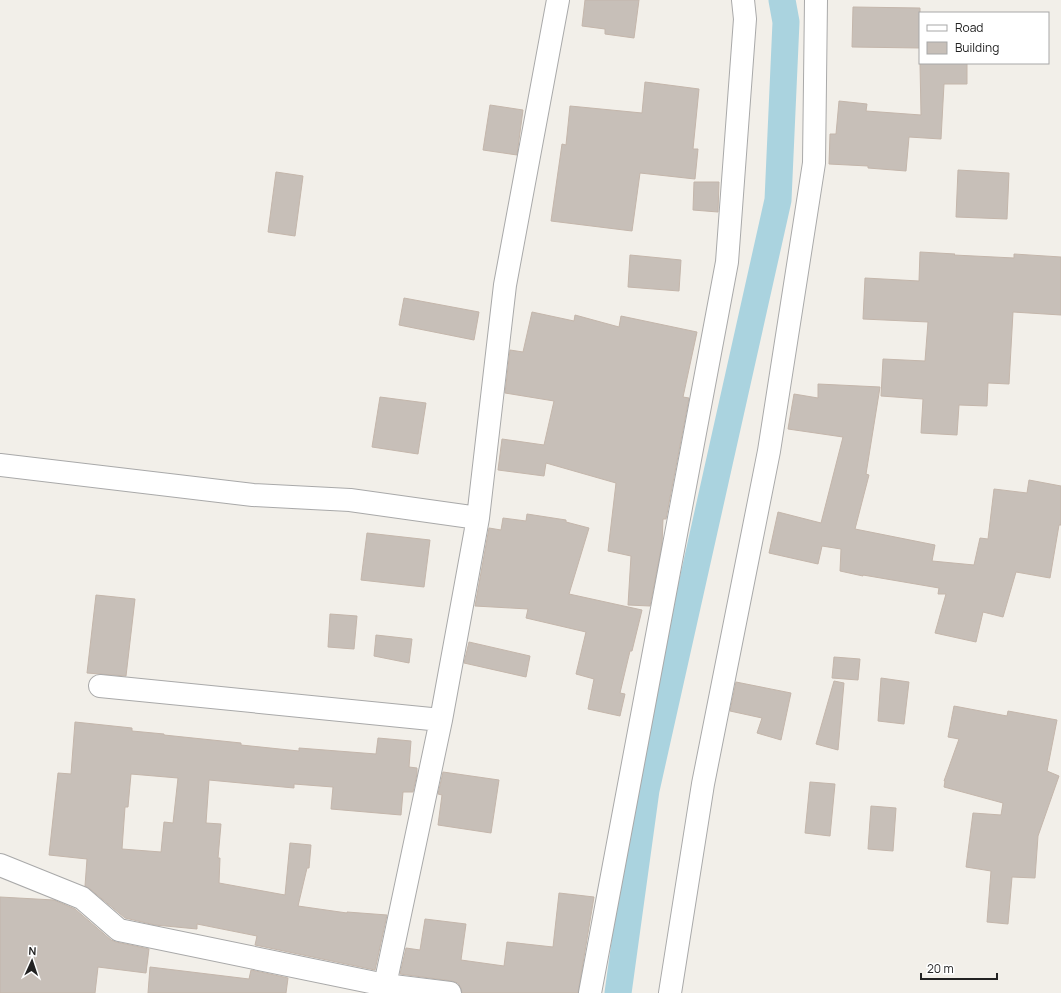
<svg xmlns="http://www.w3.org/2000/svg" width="1061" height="993" font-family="Manrope,sans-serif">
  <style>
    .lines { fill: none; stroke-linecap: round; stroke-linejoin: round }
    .canal { stroke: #aad3df; stroke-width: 27 }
    .building { fill: #c7bfb8; stroke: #c4b6ab; fill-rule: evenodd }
    .minor-casing { stroke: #a9a9a9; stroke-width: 24 }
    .minor { stroke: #fff; stroke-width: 22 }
  </style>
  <rect width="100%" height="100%" fill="#f2efe9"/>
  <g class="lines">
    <path class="canal" d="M618,993L646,790L778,200L786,22L782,0"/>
  </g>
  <path class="building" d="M585,0H639L634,38L605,34V29L582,26Z
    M853,7L920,8V48L852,47Z
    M920,63H967V84H944L941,139L909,137L906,171L868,168V166L829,164L830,134H836L839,101L867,104L866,111L921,115Z
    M645,82L699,89L693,149H698L695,179L640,173L632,231L551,221L562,144L566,145L570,106L642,113Z
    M490,105L523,110L517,155L483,150Z
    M958,170L1009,173L1007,219L956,217Z
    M276,172L303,176L295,236L268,232Z
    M694,182H719L718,212L693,210Z
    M920,252L955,254L954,255L1014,258V254L1061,257V315L1013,312L1009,384L988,383L987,406L959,405L957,435L921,433L923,399L881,396L883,359L925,361L928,322L863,319L865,278L919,281Z
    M630,255L681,260L679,291L628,287Z
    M404,298L479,312L474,340L399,325Z
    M532,312L574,321L575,315L619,327L621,316L697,332L683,397L689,398L666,519H663L662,544L650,606L628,605L631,556L608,551L616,483L546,463L544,476L498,470L502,439L544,445L554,401L505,393L510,350L523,352Z
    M818,384L880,387L866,474L869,475L855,529L935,545L932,561L974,565L980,538L988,539L994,489L1027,493L1029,480L1061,486V525H1059L1050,578L1016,572L1003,617L983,612L976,642L935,633L946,594H938L939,588L863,575V576L840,571L841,549L822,546L818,564L769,553L778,512L821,523L843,437L788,429L794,394L818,398Z
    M380,397L426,403L418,454L372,447Z
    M527,514L566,520V522L589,528L569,594L642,610L632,651H630L620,693L625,694L620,716L588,709L594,679L576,674L586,632L526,618L528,609L475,606L489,528L501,530L503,518L526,521Z
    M367,533L430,540L424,587L361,580Z
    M96,595L135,599L126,676L87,673Z
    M330,614L357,616L354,649L328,647Z
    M376,635L412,639L409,663L374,656Z
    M469,642L530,656L526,677L464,663Z
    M834,657L860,659L858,680L832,678Z
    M881,678L909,682L904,724L878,721Z
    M834,681L844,683L838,750L816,744Z
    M736,682L791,693L781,740L757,733L762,718L730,711Z
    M954,706L1007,716L1008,711L1057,720L1047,771L1059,776L1038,836L1035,878L1012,877L1008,924L987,922L991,871L966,867L973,813L1001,815L1003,803L944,787L945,781H944L959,739L948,737Z
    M75,722L132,728V731L164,734V735L241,743V745L299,751V748L376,754L378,738L411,741L409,767L417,768V774L413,792H403L401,815L331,809L333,787L294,784V788L209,780L206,823L221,824L218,858H220L219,883L285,895L290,843L311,845L309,868H307L298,906L347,913V912L387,915L375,970L255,945L257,936L197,924V929L155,925L125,918L90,889L85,886L87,859L49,855L58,773L71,774ZM131,774L178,778L173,823L164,822L161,852L122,849L125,807H128Z
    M443,772L499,780L491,833L438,825L442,795L438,794Z
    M810,782L835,784L830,836L805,833Z
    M871,806L896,808L893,851L868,849Z
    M559,893L594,897L578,993H462L461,988L458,983L452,981L400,974L406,948L420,950L425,919L466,924L461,960L504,966L507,942L553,947Z
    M0,897L54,900L75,909L111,940L116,942L149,949L146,973L98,967L95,993H0Z
    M150,967L249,979L251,970L288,978L286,993H148Z"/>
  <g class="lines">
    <g class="minor-casing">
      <path id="minor" d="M0,465L253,495L350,500L478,518
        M100,686L441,720
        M0,865L82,898L119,930L385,985L450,993
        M380,993L385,985L441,720L478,518L505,285L558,0
        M590,993L727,262L745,19L743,0
        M670,993L703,784L769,451L814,163L816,0"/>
    </g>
    <use href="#minor" class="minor"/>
  </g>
  <rect x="919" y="12" width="130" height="52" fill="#ffffff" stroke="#a7a7a7"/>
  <rect x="927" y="25" width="20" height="6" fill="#ffffff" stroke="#a7a7a7"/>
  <text x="955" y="32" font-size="12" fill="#222222">Road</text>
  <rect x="927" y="42" width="20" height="12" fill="#c7bfb8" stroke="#a7a7a7"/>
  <text x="955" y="52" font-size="12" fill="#222222">Building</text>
  <g transform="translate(32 961) rotate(3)" stroke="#ffffff" stroke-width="3" paint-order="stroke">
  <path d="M0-3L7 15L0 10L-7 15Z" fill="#222222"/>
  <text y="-6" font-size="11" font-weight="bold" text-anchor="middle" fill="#222222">N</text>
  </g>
  <path d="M921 973v6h76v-6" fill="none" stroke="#222222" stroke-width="2"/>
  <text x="927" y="973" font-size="12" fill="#222222" stroke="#ffffff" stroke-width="3" paint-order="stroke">20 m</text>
</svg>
